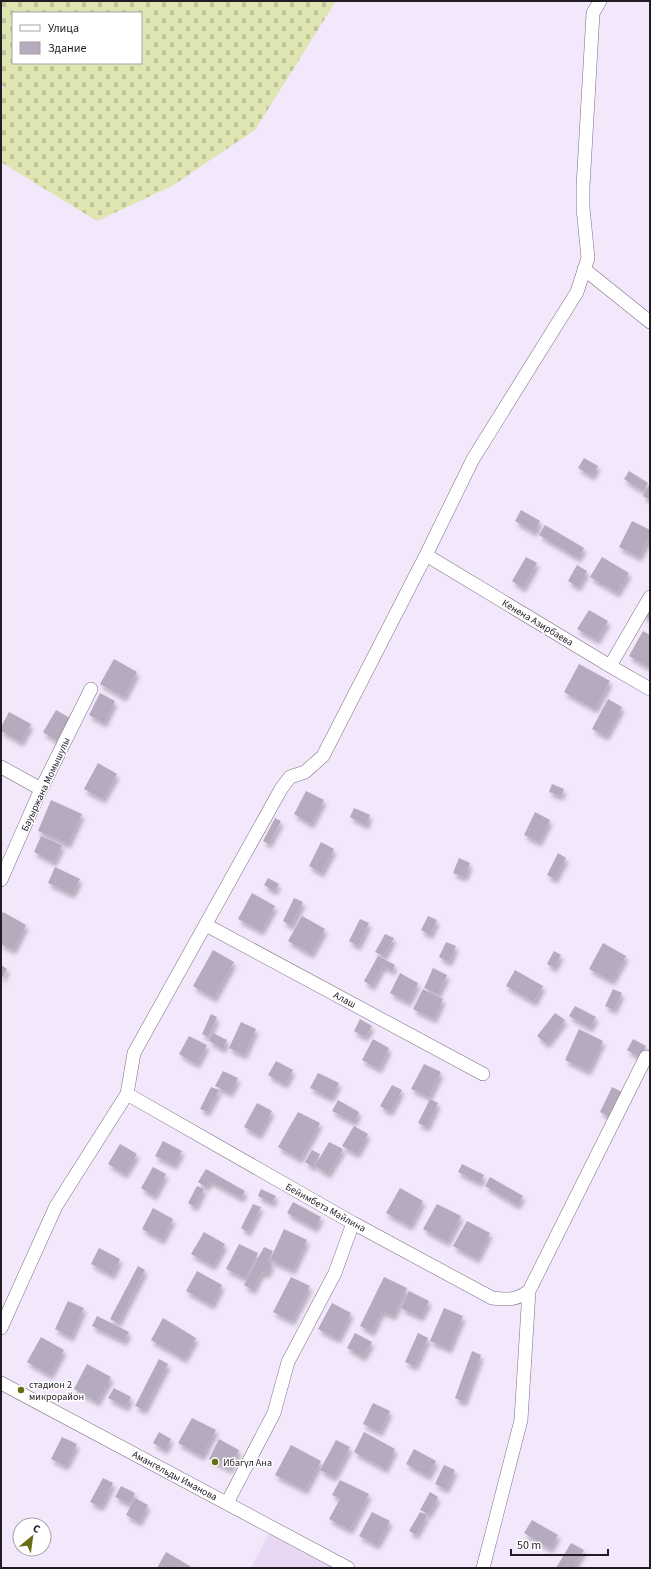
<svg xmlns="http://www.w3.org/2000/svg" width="651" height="1569" font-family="'Source Sans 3',sans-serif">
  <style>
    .built { fill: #e8d8f3 }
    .cemetery { fill: url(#cemetery-stones); fill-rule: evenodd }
    .building { fill: #b5aabe; filter: url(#shadow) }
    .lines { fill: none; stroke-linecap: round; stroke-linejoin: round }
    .street-casing { stroke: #7b7082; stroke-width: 14 }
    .street { stroke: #fff; stroke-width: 13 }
    .poi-dot { fill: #676d13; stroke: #fff; stroke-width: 1.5 }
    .labels { text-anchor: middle; stroke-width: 3; stroke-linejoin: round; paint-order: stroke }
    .street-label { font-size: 10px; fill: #211c24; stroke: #fff }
    .poi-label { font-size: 10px; fill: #211c24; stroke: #fff; text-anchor: start }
  </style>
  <defs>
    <pattern id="cemetery-stones" width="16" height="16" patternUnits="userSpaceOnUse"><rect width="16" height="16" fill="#dee5b1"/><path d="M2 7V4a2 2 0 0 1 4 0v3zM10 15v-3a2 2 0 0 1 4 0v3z" fill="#bec498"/></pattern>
    <filter id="shadow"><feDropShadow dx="2.5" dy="4.5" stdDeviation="2" flood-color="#0004"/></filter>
  </defs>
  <rect width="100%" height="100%" fill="#f3e7fc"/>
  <path class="built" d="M270,1532L337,1568H251Z"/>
  <path class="cemetery" d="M1,1H336L255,130L172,186L97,221L1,162V92L4,87L1,85ZM13,13H141V63H13Z"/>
  <path class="building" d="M584,458L598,466L592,476L578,468Z
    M629,471L648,483L643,491L624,479Z
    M650,484V500L643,496Z
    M521,510L540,521L534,532L515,521Z
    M632,521L650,530V536L639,557L619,547Z
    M545,525L584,548L578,558L539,535Z
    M526,557L537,563L523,588L512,581Z
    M602,557L629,573L617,593L590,577Z
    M577,565L587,571L578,587L568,581Z
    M650,604V619L643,615Z
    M589,610L608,621L597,640L577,629Z
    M643,631L650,635V668L629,656Z
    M114,659L137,672L124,697L100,684Z
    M579,664L610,681L595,709L564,692Z
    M100,693L115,701L104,723L89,715Z
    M608,699L622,707L606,736L592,729Z
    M56,710L70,718L57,741L43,732Z
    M9,712L31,724L21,742L1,731V727Z
    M98,763L117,774L103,799L84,789Z
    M552,784L564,789L561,796L549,792Z
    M306,791L324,800L311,824L294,814Z
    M51,800L82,814L68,844L38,831Z
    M354,808L370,815L366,825L350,817Z
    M535,812L550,820L539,842L524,835Z
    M275,818L281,821L269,844L263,841Z
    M41,836L62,845L54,862L34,852Z
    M321,842L334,849L321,873L309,866Z
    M558,853L566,858L555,879L547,875Z
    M459,858L470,863L465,877L453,873Z
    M55,867L80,879L72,894L48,883Z
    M268,878L279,884L274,891L264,885Z
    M252,893L275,906L261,931L238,919Z
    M294,898L303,902L291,926L283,921Z
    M3,912L26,925L13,950L1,944V916Z
    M302,916L325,929L311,954L288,941Z
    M428,916L437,920L430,935L421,930Z
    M360,919L369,923L358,946L349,941Z
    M385,934L394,938L384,956L375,952Z
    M446,942L456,946L449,962L439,957Z
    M603,943L626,956L612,981L589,969Z
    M213,950L234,962L214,998L193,986Z
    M554,951L561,955L554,968L547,964Z
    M378,956L395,965L392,971L383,966L372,986L364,981Z
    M1,965L7,969L1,980Z
    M433,968L447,975L438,994L424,988Z
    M515,970L543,986L534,1002L506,986Z
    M400,973L418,983L408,1002L390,993Z
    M423,989L443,999L434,1019L413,1009Z
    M613,989L622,993L614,1010L605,1006Z
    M575,1006L596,1017L590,1028L569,1016Z
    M555,1013L565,1020L547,1044L537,1036Z
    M211,1014L217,1017L208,1037L202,1034Z
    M360,1019L372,1026L365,1037L354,1031Z
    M241,1022L256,1029L244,1055L229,1048Z
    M579,1029L603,1041L588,1071L565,1060Z
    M213,1033L227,1040L223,1049L209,1041Z
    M189,1036L207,1045L197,1064L179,1054Z
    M373,1039L389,1048L379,1069L362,1060Z
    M633,1039L646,1046L640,1058L627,1050Z
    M276,1061L293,1070L285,1084L268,1075Z
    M424,1064L441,1072L429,1097L411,1089Z
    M223,1071L238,1078L230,1093L215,1086Z
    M318,1073L339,1083L331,1098L310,1088Z
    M392,1085L402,1090L390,1112L380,1106Z
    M211,1087L219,1090L207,1112L200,1109Z
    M612,1087L622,1092L610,1117L600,1112Z
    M430,1099L438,1103L427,1127L418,1123Z
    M338,1100L359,1112L354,1122L332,1111Z
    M257,1103L272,1111L259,1135L244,1127Z
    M298,1112L320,1123L300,1159L278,1147Z
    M354,1126L368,1134L357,1154L342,1146Z
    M163,1141L182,1151L174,1165L155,1156Z
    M329,1142L343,1149L328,1174L315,1166Z
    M120,1144L137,1154L125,1174L108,1164Z
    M312,1150L320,1154L313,1167L305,1162Z
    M462,1164L484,1175L480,1183L458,1172Z
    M153,1167L166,1174L154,1196L141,1188Z
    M206,1169L245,1191L241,1198L210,1181L206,1187L198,1182Z
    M490,1177L523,1196L517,1205L485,1186Z
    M197,1186L204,1189L195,1207L188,1203Z
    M400,1188L423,1201L410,1226L386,1213Z
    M261,1189L276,1196L272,1203L258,1196Z
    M293,1202L321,1217L315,1228L287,1213Z
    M253,1204L261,1207L248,1232L241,1228Z
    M437,1204L461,1216L447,1242L423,1229Z
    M153,1208L173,1219L162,1240L142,1229Z
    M467,1221L490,1233L477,1259L453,1246Z
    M284,1229L307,1240L293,1270L270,1260Z
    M204,1232L225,1244L213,1266L191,1254Z
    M239,1244L258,1253L245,1278L226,1269Z
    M264,1247L273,1251L268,1262L272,1264L267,1274L262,1272L253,1290L244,1285Z
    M99,1248L120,1259L112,1275L91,1264Z
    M138,1266L145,1270L118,1323L110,1319Z
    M197,1271L222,1285L212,1305L186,1291Z
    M291,1277L310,1286L292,1321L273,1312Z
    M384,1277L407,1288L393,1316L382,1311L372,1332L360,1326Z
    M409,1291L429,1301L421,1317L401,1308Z
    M68,1301L84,1308L71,1337L55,1329Z
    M332,1303L351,1313L338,1339L318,1329Z
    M444,1308L463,1316L449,1349L430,1341Z
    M97,1316L129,1332L124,1341L92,1326Z
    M163,1318L196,1338L184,1359L151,1340Z
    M355,1333L372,1342L363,1357L347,1348Z
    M418,1333L428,1338L415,1366L405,1362Z
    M41,1337L64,1350L50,1375L27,1362Z
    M472,1351L481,1355L464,1402L455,1398Z
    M159,1359L168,1364L144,1410L135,1406Z
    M87,1364L111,1377L97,1402L74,1389Z
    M114,1388L131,1397L126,1407L108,1398Z
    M373,1403L390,1411L380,1432L363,1424Z
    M192,1418L216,1430L202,1456L178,1443Z
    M159,1432L171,1439L165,1450L153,1443Z
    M364,1432L395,1449L385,1469L354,1452Z
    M62,1437L77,1444L66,1466L51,1459Z
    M219,1439L239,1450L230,1469L209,1459Z
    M336,1440L350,1447L334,1477L320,1470Z
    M291,1445L321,1461L305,1490L275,1475Z
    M414,1449L436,1461L428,1476L406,1464Z
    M444,1465L455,1470L446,1489L435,1484Z
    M103,1478L113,1483L101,1507L90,1502Z
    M340,1480L369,1494L350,1530L329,1519L340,1499L332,1495Z
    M121,1486L135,1493L130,1504L115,1497Z
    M430,1492L438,1497L429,1514L420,1510Z
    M135,1498L148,1505L139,1522L126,1515Z
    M372,1512L390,1521L377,1545L359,1536Z
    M420,1512L427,1515L416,1535L409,1531Z
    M532,1520L558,1535L550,1549L524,1533Z
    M571,1543L584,1550L573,1568H556Z
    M166,1552L193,1568H157Z"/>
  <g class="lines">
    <g class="street-casing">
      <path id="street" d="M584,269L650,322
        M426,555L610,666L650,689
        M610,666L650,597
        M1,767L41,789
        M1,880L41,789L91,689
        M206,925L483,1074
        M127,1094L353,1223L492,1298C508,1300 516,1300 529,1291
        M1,1328L56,1206L127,1094L134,1053L281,789L290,777L305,772L323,756L426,555L473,459L577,292L588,258L583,208V187L593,13L600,1
        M1,1383L348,1568
        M227,1503L274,1413L288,1362L335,1273L353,1223
        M483,1568L521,1420L529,1291L646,1057"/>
    </g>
    <use href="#street" class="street"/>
  </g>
  <g class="poi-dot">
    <circle cx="21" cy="1390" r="4"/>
    <circle cx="215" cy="1462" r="4"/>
  </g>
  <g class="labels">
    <g class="street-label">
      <text transform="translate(538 622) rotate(31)" y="4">Кенена Азирбаева</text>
      <text transform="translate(45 784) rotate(-65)" y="4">Бауыржана Момышулы</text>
      <text transform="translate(345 999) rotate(28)" y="4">Алаш</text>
      <text transform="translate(326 1207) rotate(29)" y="4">Бейимбета Майлина</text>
      <text transform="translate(175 1475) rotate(28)" y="4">Амангельды Иманова</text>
    </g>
    <g class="poi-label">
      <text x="29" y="1388">стадион 2<tspan x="29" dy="12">микрорайон</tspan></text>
      <text x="223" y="1466">Ибагүл Ана</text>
    </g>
  </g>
  <rect width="651" height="1569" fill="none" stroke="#211c24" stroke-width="4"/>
  <rect x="12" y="12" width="130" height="52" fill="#ffffff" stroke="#a6a4a7"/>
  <rect x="20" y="25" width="20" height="6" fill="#ffffff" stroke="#a6a4a7"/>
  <text x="48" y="32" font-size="12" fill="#211c24">Улица</text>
  <rect x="20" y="42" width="20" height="12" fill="#b5aabe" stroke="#a6a4a7"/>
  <text x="48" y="52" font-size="12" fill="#211c24">Здание</text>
  <g transform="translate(32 1537) rotate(29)"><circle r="19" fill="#ffffff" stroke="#a6a4a7"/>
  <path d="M0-3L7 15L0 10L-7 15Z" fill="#676d13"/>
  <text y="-6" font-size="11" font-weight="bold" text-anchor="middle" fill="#211c24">С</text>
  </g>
  <path d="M511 1549v6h97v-6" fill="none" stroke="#211c24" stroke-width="2"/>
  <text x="517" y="1549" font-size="12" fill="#211c24" stroke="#ffffff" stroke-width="3" paint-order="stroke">50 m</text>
</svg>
